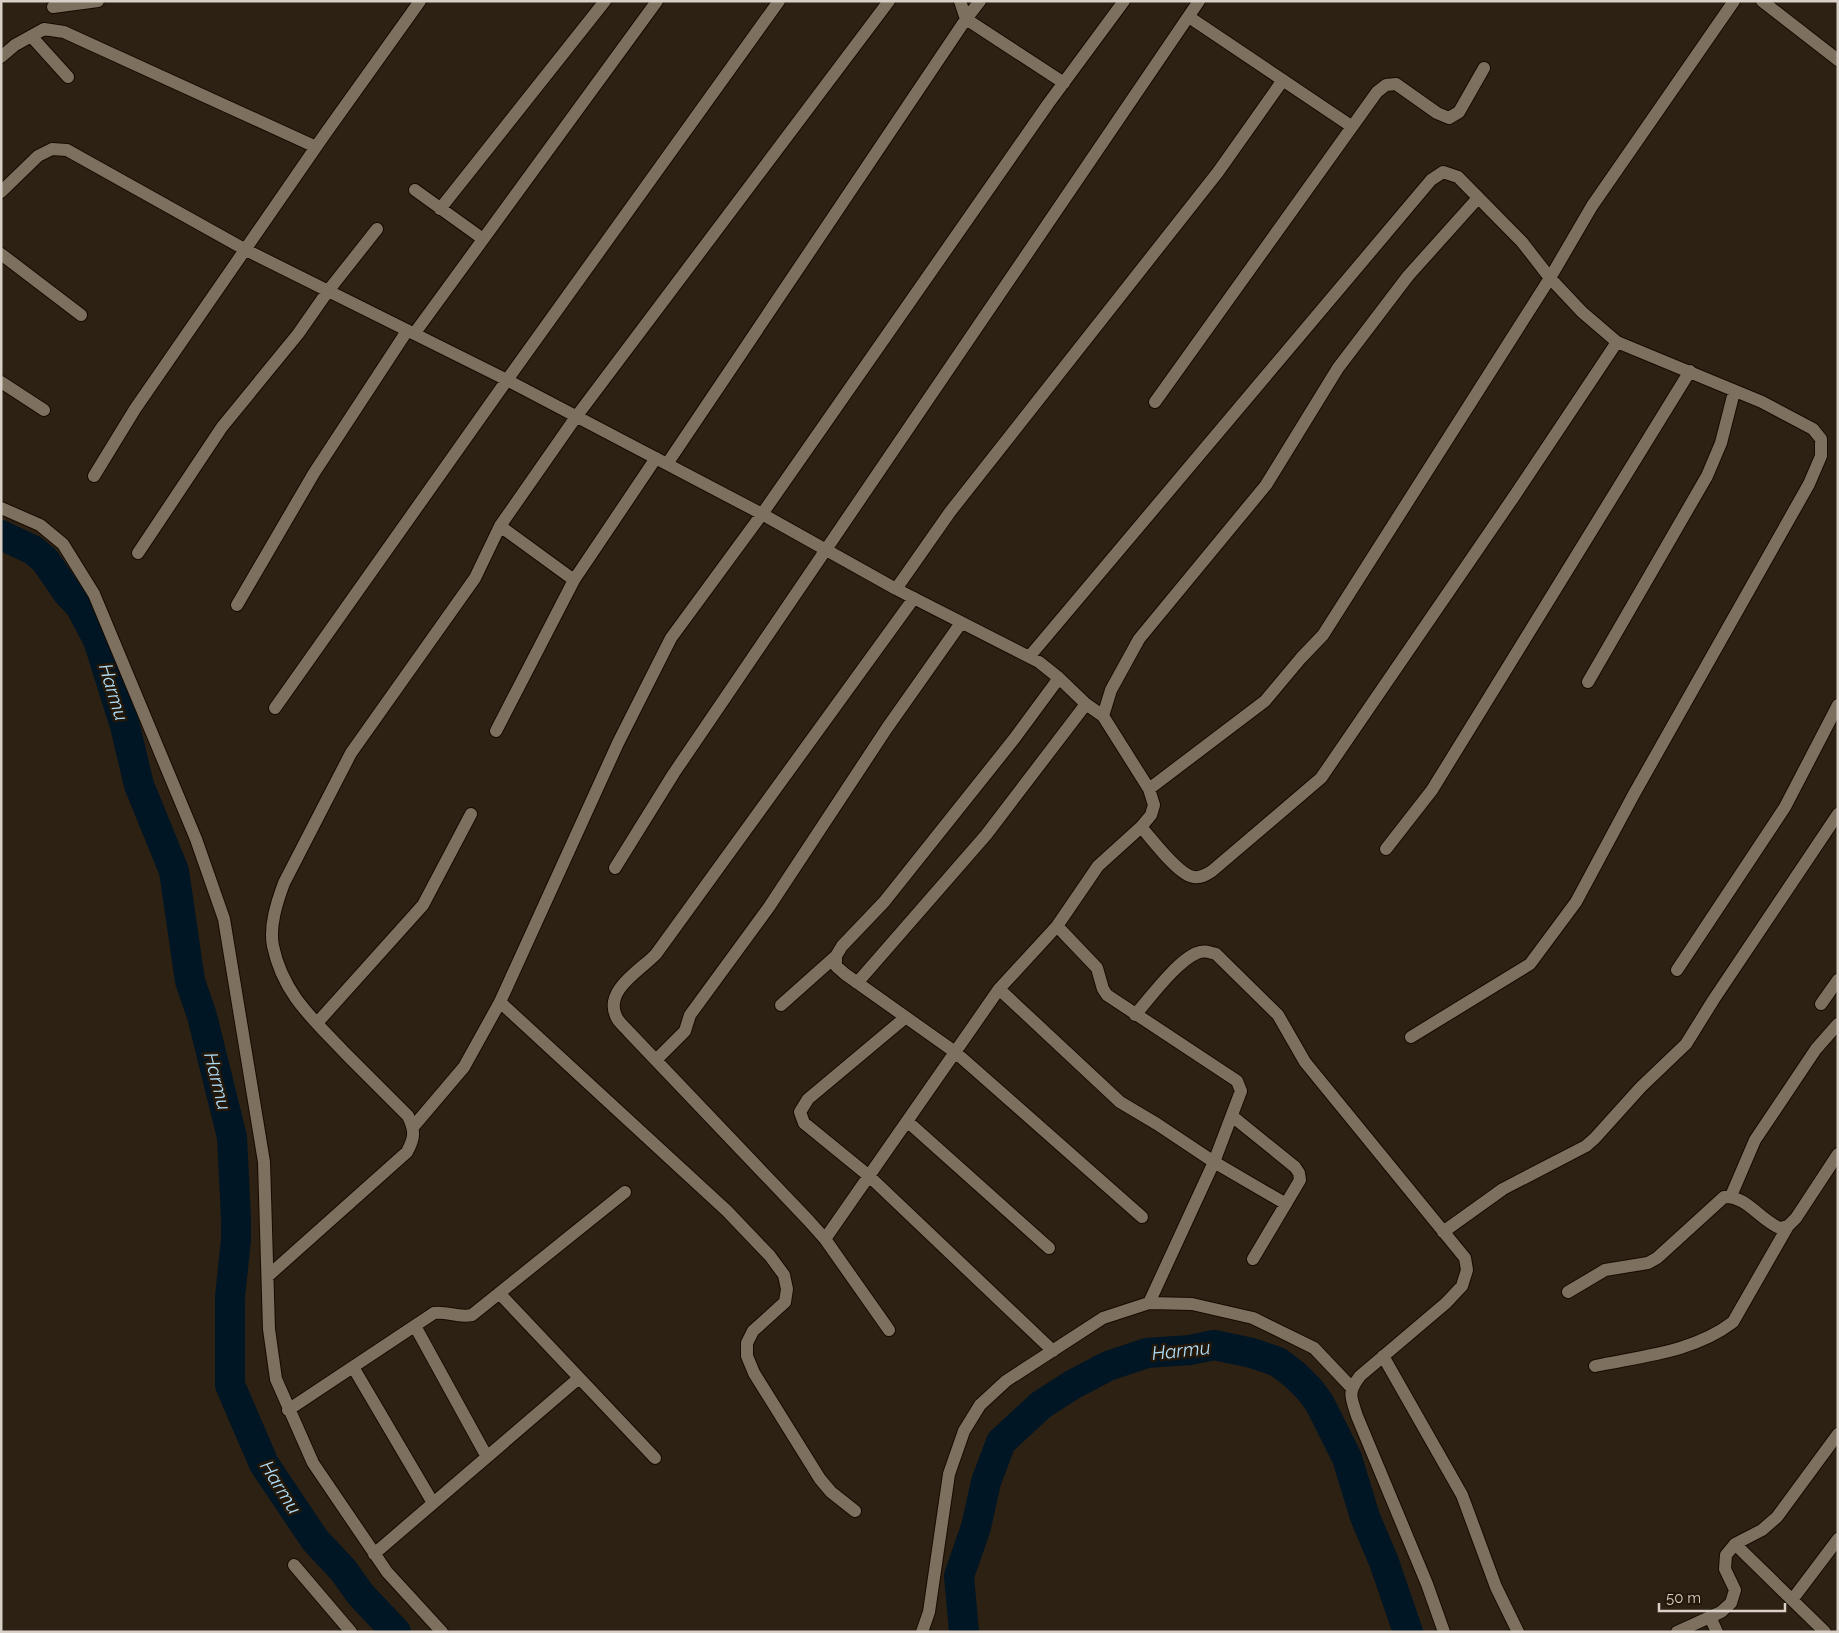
<svg xmlns="http://www.w3.org/2000/svg" width="1839" height="1633" font-family="Raleway,sans-serif">
  <style>
    .lines { fill: none; stroke-linecap: round; stroke-linejoin: round }
    .river { stroke: #001624; stroke-width: 30 }
    .minor-casing { stroke: #150b01; stroke-width: 14 }
    .minor { stroke: #7d705f; stroke-width: 12 }
    .labels { text-anchor: middle; stroke-width: 5; stroke-linejoin: round; paint-order: stroke }
    .water-label { font-size: 19px; font-style: italic; fill: #afdcf7; stroke: #231809 }
  </style>
  <rect width="100%" height="100%" fill="#2d2113"/>
  <g class="lines">
    <path class="river" d="M1,535L33,550L45,560L67,592L80,606L98,640L125,726L139,785L174,871L190,981L202,1016L232,1137L236,1218V1240L230,1297V1385L264,1464L315,1540L343,1570L361,1595L396,1632
      M964,1632L959,1576L976,1527L986,1482L1001,1442L1041,1405L1072,1385L1108,1366L1147,1353L1190,1350L1214,1345L1252,1353L1278,1362L1295,1375L1310,1390L1320,1404L1347,1458L1365,1517L1384,1562L1408,1632"/>
    <g class="minor-casing">
      <path id="minor" d="M960,1L966,19L1064,83
        M1762,1L1838,60
        M53,7L98,1
        M1189,17L1351,126
        M31,36L68,77
        M1,57L15,45L44,29L64,32L316,147
        M415,190L483,239
        M1,192L38,156L52,149L67,150L246,250L507,380L762,514L896,589L1039,662L1059,678L1086,704L1103,716L1149,789L1154,805L1151,815L1141,827C1152,839 1179,876 1194,877C1201,878 1206,875 1212,871L1321,778L1515,495L1617,342
        M440,209L605,1
        M1,254L81,315
        M414,334L657,1
        M1,382L44,410
        M1155,402L1377,92L1386,85L1396,84L1437,113L1449,118L1459,112L1484,68
        M667,464L966,19L980,1
        M94,476L135,409L325,134L420,1
        M1,508L40,525L63,544L94,594L196,839L224,919L264,1162L269,1329L276,1379L313,1463L387,1572L442,1632
        M500,526L574,580
        M138,553L222,427L298,334L328,291L377,229
        M896,589L950,512L1218,172L1283,80
        M237,605L314,473L407,331
        M1029,657L1431,180L1443,172L1458,177L1522,242L1550,278L1582,312L1617,342L1762,402L1813,429L1821,439V456L1809,484L1634,794L1576,902L1530,964L1411,1037
        M1059,678L1014,739L884,902L842,946L836,956V966L845,974L955,1052L1142,1217
        M1588,682L1707,476L1721,443L1734,392
        M275,708L507,380L779,1
        M1103,716L1111,690L1139,639L1266,485L1338,368L1408,276L1478,198
        M496,731L574,580L656,458
        M1149,789L1265,701L1301,658L1323,635L1550,278L1592,206L1734,1
        M1386,849L1432,790L1690,371
        M615,868L674,773L1199,1
        M1057,926L1097,968L1103,989L1107,995L1237,1081L1241,1091L1214,1162L1149,1303
        M1677,970L1785,807L1838,705
        M857,983L986,835L1086,704
        M999,989L1120,1102L1157,1124L1214,1162L1286,1204
        M500,1002L727,1211L770,1256L784,1275L787,1289L785,1302L753,1331L747,1343V1356L754,1373L820,1479L831,1492L855,1511
        M1821,1004L1838,980
        M781,1005L836,956
        M1135,1015C1149,999 1178,960 1197,953C1204,950 1209,952 1216,954L1278,1015L1305,1062L1465,1258L1467,1270L1462,1286L1446,1303L1360,1376C1347,1393 1351,1397 1357,1416L1427,1584L1444,1632
        M906,1017L808,1099L800,1112L804,1123L869,1176L1053,1351
        M317,1023L423,905L471,814
        M656,1060L685,1031L690,1015L769,907L887,728L961,623
        M1232,1116L1295,1167L1299,1173L1300,1180L1253,1259
        M907,1121L1049,1248
        M413,1127L464,1067L500,1002L618,743L671,638L762,514L1048,104L1124,1
        M1731,1196L1755,1140L1816,1049L1838,1024
        M1443,1232L1503,1189L1586,1146L1595,1138L1641,1087L1686,1044L1714,999L1838,814
        M825,1239L999,989L1057,926L1098,866L1141,827
        M268,1276L407,1152C415,1137 415,1131 408,1116C387,1095 366,1074 345,1053C313,1019 283,994 273,946C269,926 277,902 284,883L351,753L475,578L500,526L576,417L889,1
        M1568,1292L1605,1270L1648,1263L1657,1258L1724,1197C1746,1195 1761,1221 1780,1228L1788,1226L1796,1218L1838,1154
        M499,1293L655,1458
        M415,1326L487,1457
        M889,1330L825,1239L809,1221L629,1032C625,1027 618,1022 616,1016C604,990 641,970 656,954L914,598
        M1383,1356L1462,1495L1496,1587L1518,1632
        M1595,1366C1642,1356 1694,1352 1733,1322L1788,1226
        M353,1367L433,1503
        M288,1410L434,1313C448,1311 457,1318 472,1315L625,1192
        M1735,1544L1825,1632
        M374,1554L579,1378
        M294,1565L351,1632
        M1792,1600L1838,1539
        M1710,1617L1717,1632
        M922,1632L929,1612L949,1474L964,1431L980,1405L1006,1381L1103,1318L1149,1303L1192,1304L1253,1318L1314,1348L1351,1387
        M1677,1632L1721,1612L1731,1603L1735,1590L1725,1569L1726,1555L1735,1544L1762,1530L1777,1517L1838,1434"/>
    </g>
    <use href="#minor" class="minor"/>
  </g>
  <g class="labels">
    <g class="water-label">
      <text transform="translate(114 692) rotate(73)" y="7">Harmu</text>
      <text transform="translate(218 1081) rotate(76)" y="7">Harmu</text>
      <text transform="translate(1181 1350) rotate(-6)" y="7">Harmu</text>
      <text transform="translate(281 1487) rotate(58)" y="7">Harmu</text>
    </g>
  </g>
  <rect width="1839" height="1633" fill="none" stroke="#d9d1c8" stroke-width="5"/>
  <path d="M1659 1603v8h126v-8" fill="none" stroke="#d9d1c8" stroke-width="2.5"/>
  <text x="1666" y="1603" font-size="15" fill="#d9d1c8" stroke="#231809" stroke-width="4" paint-order="stroke">50 m</text>
</svg>
